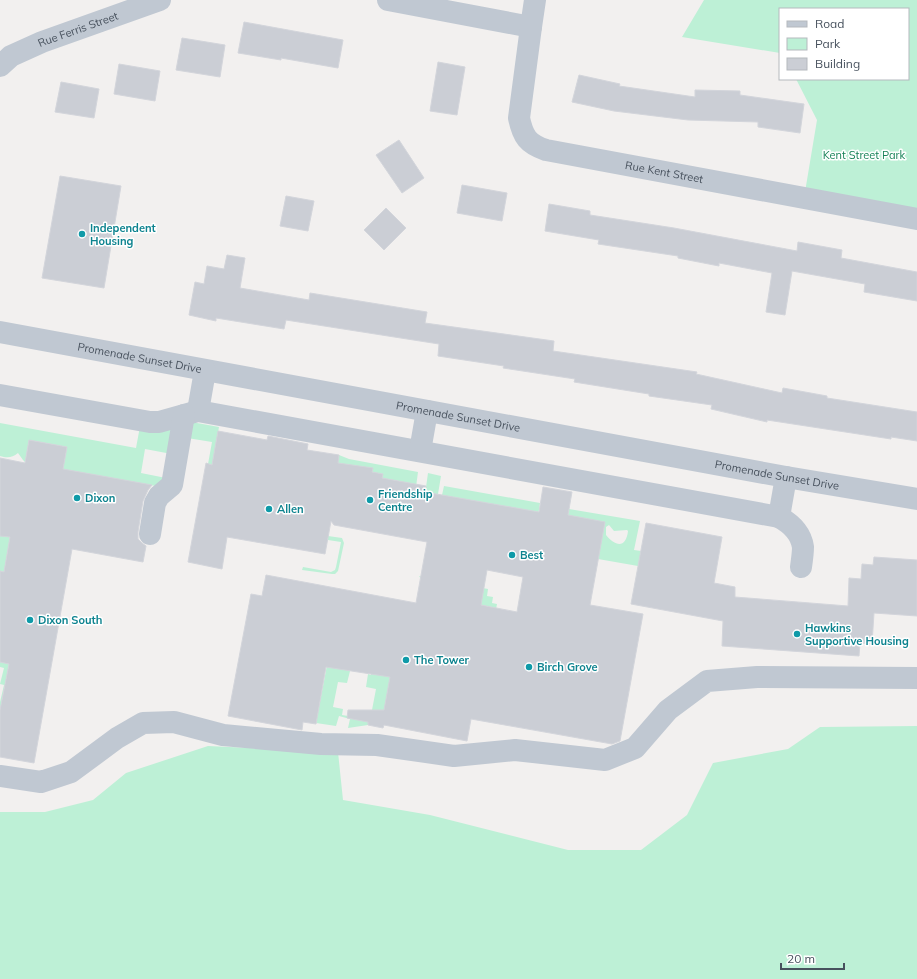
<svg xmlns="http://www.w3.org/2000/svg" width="917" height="979" font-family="Mulish,sans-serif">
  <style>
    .green { fill: #bdf0d6; fill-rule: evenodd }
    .building { fill: #cbced5; stroke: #d3d5db; fill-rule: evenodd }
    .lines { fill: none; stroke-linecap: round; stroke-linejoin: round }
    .minor { stroke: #c0c8d2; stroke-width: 22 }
    .culture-dot { fill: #0f9aa8; stroke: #fff; stroke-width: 1.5 }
    .labels { text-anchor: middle; stroke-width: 3; stroke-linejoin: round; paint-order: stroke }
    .street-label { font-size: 11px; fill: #47515d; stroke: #fff }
    .park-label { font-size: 11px; fill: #158156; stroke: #fff }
    .culture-label { font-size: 11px; font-weight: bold; fill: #0d838f; stroke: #fff; text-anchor: start }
  </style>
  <rect width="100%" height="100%" fill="#f2f0ef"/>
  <path class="green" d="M704,0H917V219L804,198L817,120L796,79H908V9H780V53L682,37Z
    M141,421L197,423L219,427L212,465L208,464L212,442L181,437L177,455L145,449L141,473L166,478L157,486L62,474L67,447L29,440L25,462L23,460L18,453C12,458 7,458 0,456V423L136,448Z
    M339,455L349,459L418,472L416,487L399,481L382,478L383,474L372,472L373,469L337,466Z
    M428,473L441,476L438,494L423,509Z
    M444,486L540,503L537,522L442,495Z
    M569,509L640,521L634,550L641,551L638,566L598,559L568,515ZM609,525L614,531L627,530L628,531C626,549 615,546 606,535V527Z
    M0,536H10L4,572L0,571Z
    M328,536L342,538L344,543L338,571L335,574H332L302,570L303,567L331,572L335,570L336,567L341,542L328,540Z
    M419,576L488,589L487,596L493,597L492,603L497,604L487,657L492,607L481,605L421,579Z
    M328,660L346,668V670L350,671L347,683L338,682L333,707L343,709L342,715L360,718H369L368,725L348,728L350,719L339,716L336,726L316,723Z
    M0,662L9,664L0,710V702L4,685L0,684L4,668L0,667Z
    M391,671L384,712L372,710L376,689L366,687L368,674L371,675V673Z
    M917,726V979H0V812H45L93,800L126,773L208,746L338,752L343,800L430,815L568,850H641L687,815L713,763L788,749L820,727Z"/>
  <path class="building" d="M244,22L343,40L338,68L281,58V60L238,53Z
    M182,38L225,45L220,77L176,70Z
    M438,62L465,67L457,115L430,111Z
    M119,64L160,71L155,101L114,94Z
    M579,75L620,84L619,86L695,97V90L740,91V95L804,104L800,133L758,127V122L688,120L614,111L572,102Z
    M61,82L99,89L94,118L55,112Z
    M399,140L424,178L402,193L376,155Z
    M60,176L121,186L104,288L42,278Z
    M462,185L507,193L502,221L457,213Z
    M286,196L314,201L308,231L280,226Z
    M549,204L590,211V215L674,228L797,251L798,242L842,250L841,258L917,272V301L864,292L865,284L792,271L785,315L766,312L772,273L719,263V266L678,258V256L598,244L599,240L545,231Z
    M386,208L406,228L384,250L364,230Z
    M227,255L245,258L240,288L309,300L310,293L427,312L425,323L554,341L553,351L697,372L696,374L782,393L783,388L827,396V398L917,412V441L891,437V439L767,420V422L711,409L712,405L649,396V394L574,382L575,379L503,368L504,366L438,356L439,344L286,320L284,329L216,318V321L189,315L195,282L204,284L207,266L224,269Z
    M218,431L267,440L268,436L308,444L307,450L339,455L338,463L373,468L372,472L383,474L382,478L426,486L425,492L539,512L543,487L572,492L568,515L605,522L590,605L643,614L620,741L612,744L471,719L467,741L384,725L383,728L368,725V722L347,718L348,710H384L390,677L326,667L316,724L303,722L302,730L228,716L251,594L262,596L266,575L416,603L427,542L334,525L331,521L325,554L227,537L222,569L188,562L206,463L212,465ZM487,570L523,577L517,612L481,605Z
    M29,440L67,447L63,469L152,485L148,490L143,501L138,532V539L142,543L146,546L143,562L72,549L34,763L0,757V710L9,664L0,662V571L4,572L10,537L0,536V458L25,463Z
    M646,523L722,537L714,583L735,587V597L848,606L849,578L861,579L862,564L873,565L874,557L917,560V616L874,613L872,644L860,643L859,656L722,646L723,621L631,604Z"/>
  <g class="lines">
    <g class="minor">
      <path d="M388,0L531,27"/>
      <path id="s1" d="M535,0L531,27L519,118C523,137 528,144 546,150L917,219"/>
      <path id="s2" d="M0,66L11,56L42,42L160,0"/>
      <path id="s3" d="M0,332L786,477L917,499"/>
      <path d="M0,395L150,422H159L198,411L779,517L786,477"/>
      <path d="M198,411L205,371"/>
      <path d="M420,451L427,411"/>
      <path d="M779,517C790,523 801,533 803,547C803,553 802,560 801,567"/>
      <path d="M150,534L155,503L159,496L172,485L184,415"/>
      <path d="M0,776L41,782L71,772L117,738L143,723L174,722L223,735L321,744L377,745L454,756L515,750L605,760L635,748L668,710L707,681L757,677L917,678"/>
    </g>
  </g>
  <g class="culture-dot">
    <circle cx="82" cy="234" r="4"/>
    <circle cx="77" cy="498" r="4"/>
    <circle cx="370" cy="500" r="4"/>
    <circle cx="269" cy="509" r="4"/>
    <circle cx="512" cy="555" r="4"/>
    <circle cx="30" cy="620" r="4"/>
    <circle cx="797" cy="634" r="4"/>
    <circle cx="406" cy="660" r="4"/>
    <circle cx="529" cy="667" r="4"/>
  </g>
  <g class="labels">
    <g class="street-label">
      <text dy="4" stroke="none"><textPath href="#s2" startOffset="87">Rue Ferris Street</textPath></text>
      <text dy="4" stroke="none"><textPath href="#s1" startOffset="284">Rue Kent Street</textPath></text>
      <text dy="4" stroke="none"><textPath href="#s3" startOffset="142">Promenade Sunset Drive</textPath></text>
      <text dy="4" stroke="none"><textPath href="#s3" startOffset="466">Promenade Sunset Drive</textPath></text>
      <text dy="4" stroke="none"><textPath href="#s3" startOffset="790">Promenade Sunset Drive</textPath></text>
    </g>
    <g class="park-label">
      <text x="864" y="159">Kent Street Park</text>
    </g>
    <g class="culture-label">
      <text x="90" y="232">Independent<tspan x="90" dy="13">Housing</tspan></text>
      <text x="378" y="498">Friendship<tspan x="378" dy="13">Centre</tspan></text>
      <text x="85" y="502">Dixon</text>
      <text x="277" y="513">Allen</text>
      <text x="520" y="559">Best</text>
      <text x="38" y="624">Dixon South</text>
      <text x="805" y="632">Hawkins<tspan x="805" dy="13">Supportive Housing</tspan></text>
      <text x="414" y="664">The Tower</text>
      <text x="537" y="671">Birch Grove</text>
    </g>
  </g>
  <rect x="779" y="8" width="130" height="72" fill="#ffffff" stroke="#b5b9be"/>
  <rect x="787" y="21" width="20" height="6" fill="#c0c8d2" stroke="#b5b9be"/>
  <text x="815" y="28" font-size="12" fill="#47515d">Road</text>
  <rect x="787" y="38" width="20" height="12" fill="#bdf0d6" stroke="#b5b9be"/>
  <text x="815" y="48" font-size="12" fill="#47515d">Park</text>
  <rect x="787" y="58" width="20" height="12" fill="#cbced5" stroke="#b5b9be"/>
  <text x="815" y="68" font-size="12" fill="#47515d">Building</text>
  <path d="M781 963v6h63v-6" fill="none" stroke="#47515d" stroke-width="2"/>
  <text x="787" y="963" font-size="12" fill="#47515d" stroke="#ffffff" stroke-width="3" paint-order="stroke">20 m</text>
</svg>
